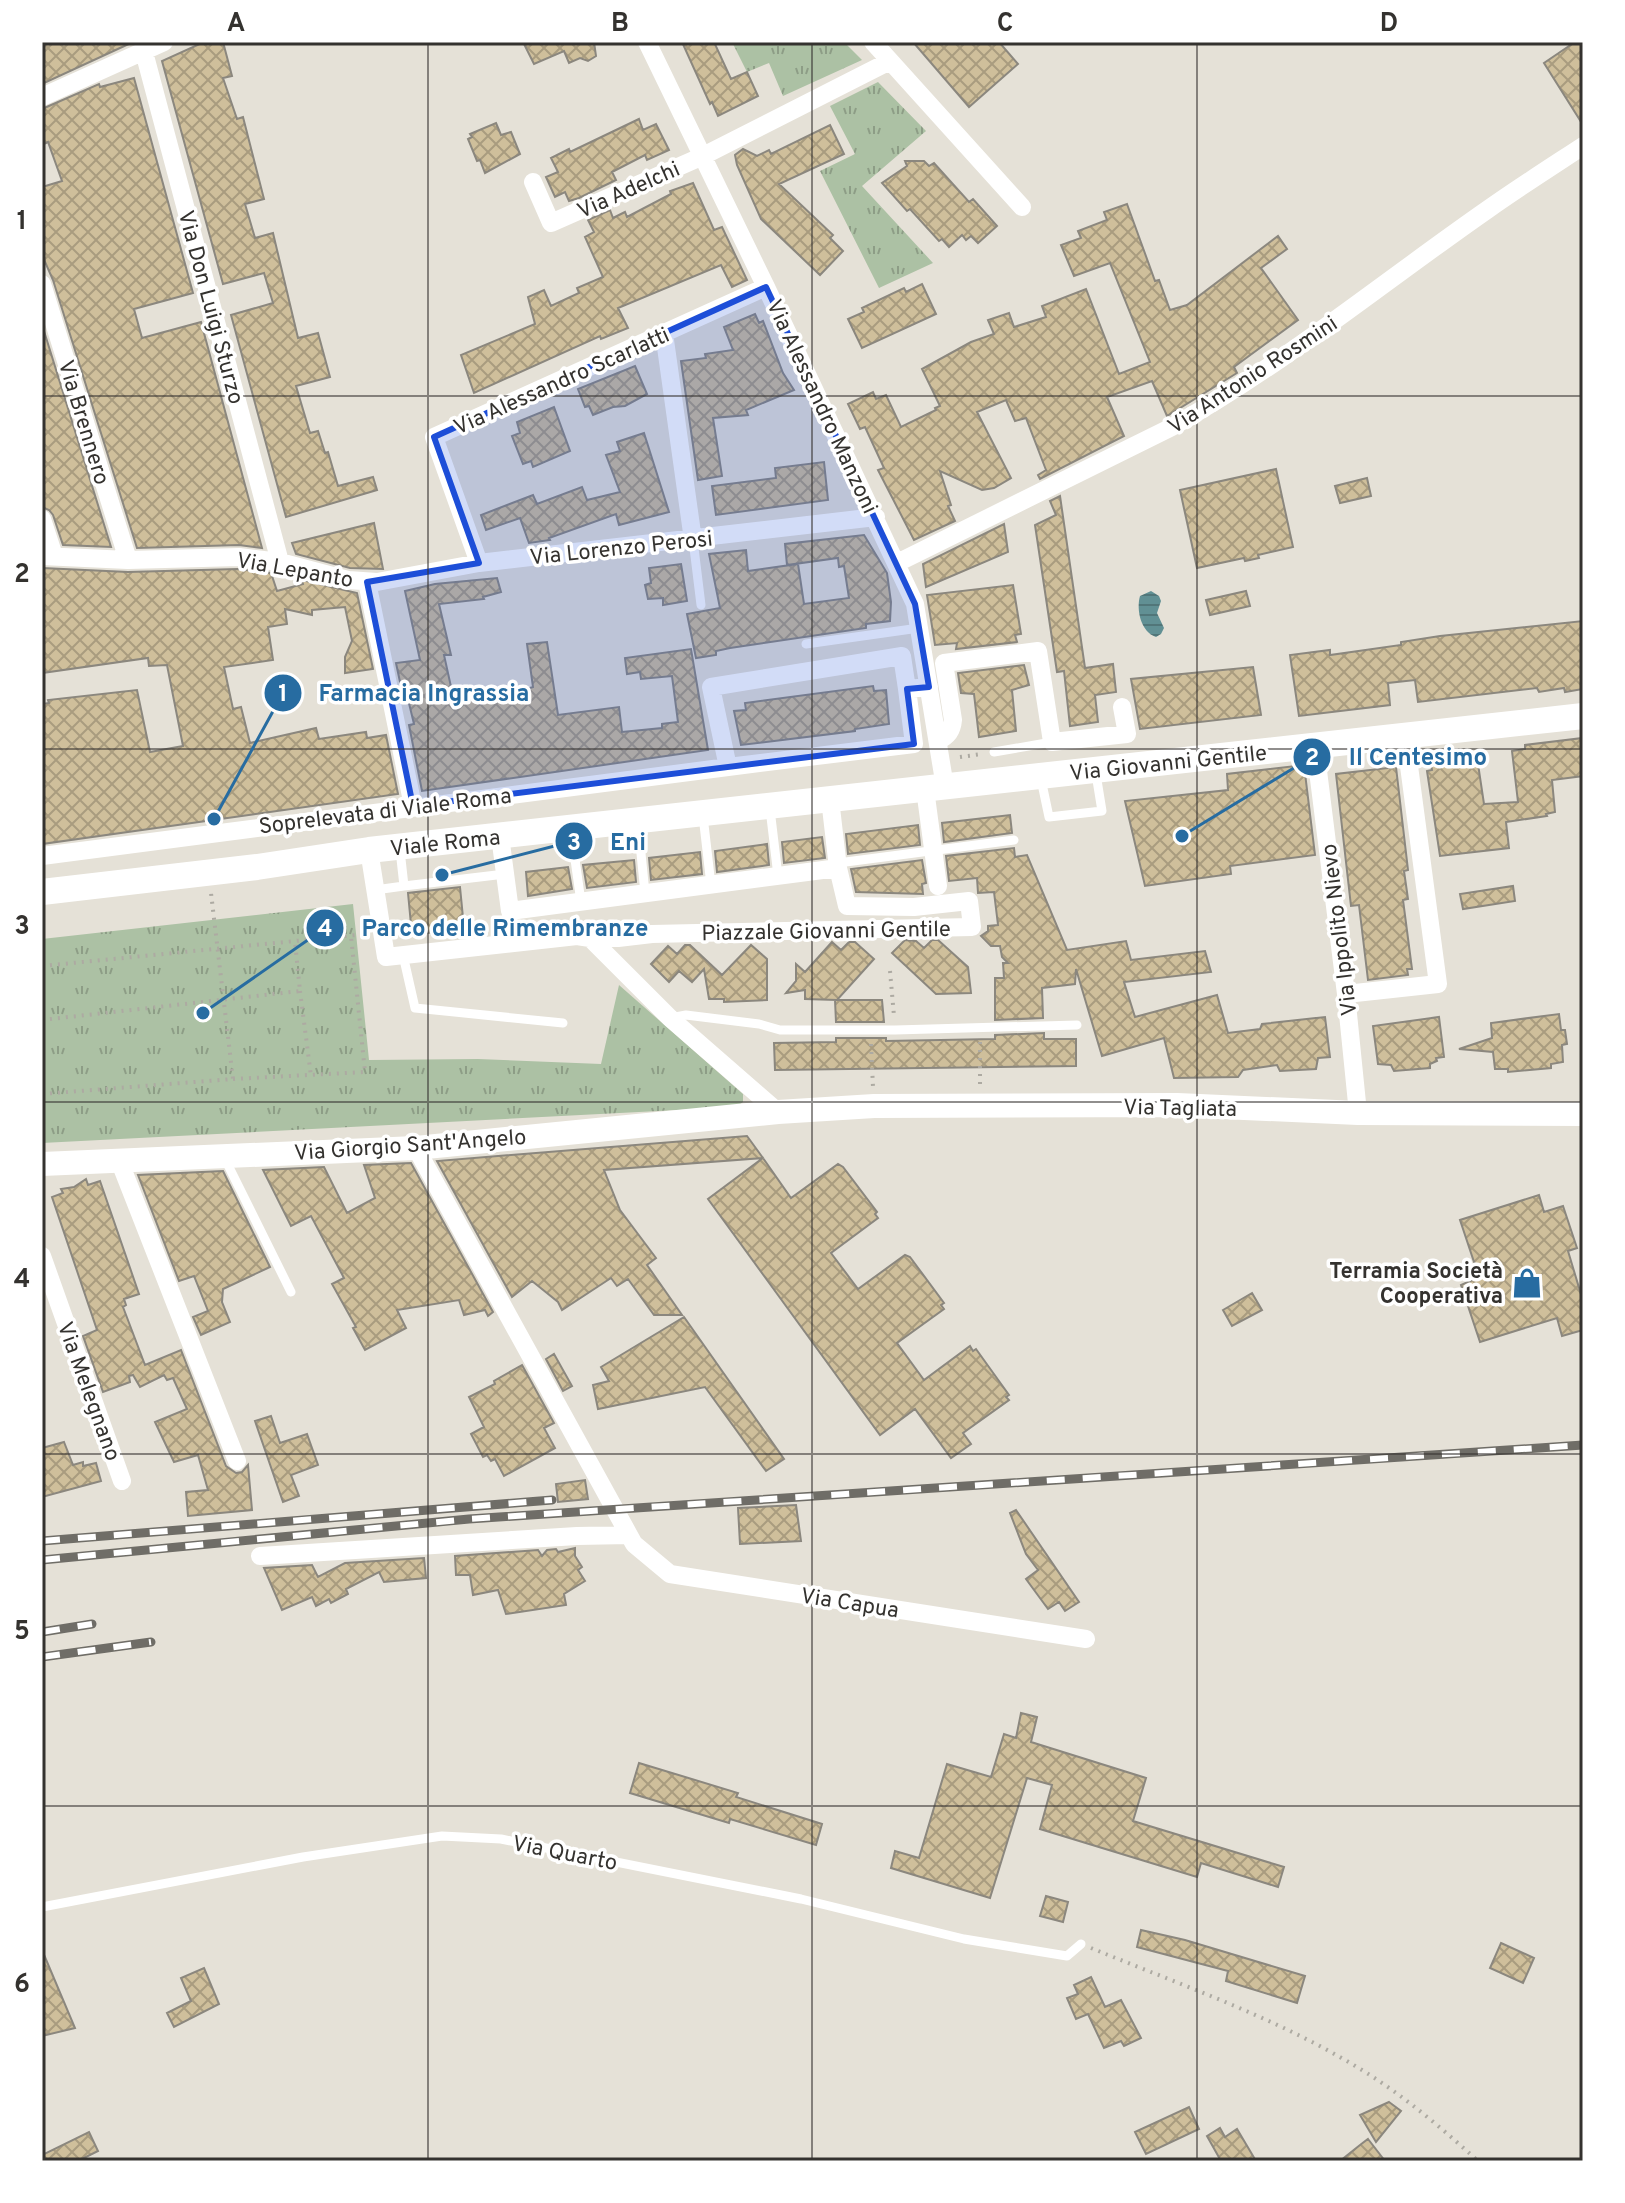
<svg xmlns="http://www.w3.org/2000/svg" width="1625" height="2203" font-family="Overpass,sans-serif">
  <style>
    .grass { fill: url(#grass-tufts) }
    .water { fill: url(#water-rules) }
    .building { fill: url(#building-cross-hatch); stroke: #8b877e; stroke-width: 2 }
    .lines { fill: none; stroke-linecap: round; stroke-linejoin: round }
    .path { stroke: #adaaa2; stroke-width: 4; stroke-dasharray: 2 6; stroke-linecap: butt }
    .service { stroke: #fff; stroke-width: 9 }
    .minor { stroke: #fff; stroke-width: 18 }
    .tertiary { stroke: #fff; stroke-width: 24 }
    .secondary { stroke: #fff; stroke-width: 26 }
    .rail-casing { stroke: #6f6d67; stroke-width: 9 }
    .rail { stroke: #fff; stroke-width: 6; stroke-dasharray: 18; stroke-linecap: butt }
    .marked { fill: #1d4ed8; fill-opacity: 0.2; stroke: #1d4ed8; stroke-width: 6; stroke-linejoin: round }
    .grid { fill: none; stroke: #34322f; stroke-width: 2; stroke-opacity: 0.55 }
    .labels { text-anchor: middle; stroke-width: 7; stroke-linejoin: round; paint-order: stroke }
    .street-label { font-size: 22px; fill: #34322f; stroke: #fff }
    .poi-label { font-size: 22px; font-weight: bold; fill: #34322f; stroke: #fff; text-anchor: end }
    .leader { fill: none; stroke: #276ca1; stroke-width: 3 }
    .callout-dot { fill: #276ca1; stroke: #fff; stroke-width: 3 }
    .mark-label { font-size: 24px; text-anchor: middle; font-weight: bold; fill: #fff }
    .callout-label { font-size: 24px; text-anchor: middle; font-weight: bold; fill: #276ca1; stroke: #fff; stroke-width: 7; stroke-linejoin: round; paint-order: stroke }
    .neatline { fill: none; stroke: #34322f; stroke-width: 3 }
    .grid-label { font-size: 26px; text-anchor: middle; font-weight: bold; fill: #34322f }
  </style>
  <defs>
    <pattern id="grass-tufts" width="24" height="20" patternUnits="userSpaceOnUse" patternTransform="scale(2)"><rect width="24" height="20" fill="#acc1a4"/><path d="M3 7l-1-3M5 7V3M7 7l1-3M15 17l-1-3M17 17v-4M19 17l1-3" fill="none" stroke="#8d9d86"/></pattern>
    <pattern id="water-rules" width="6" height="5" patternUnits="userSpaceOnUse" patternTransform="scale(2)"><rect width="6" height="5" fill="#619094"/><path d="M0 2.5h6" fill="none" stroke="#517679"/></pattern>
    <pattern id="building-cross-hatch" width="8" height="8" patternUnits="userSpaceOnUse" patternTransform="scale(2)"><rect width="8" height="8" fill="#cfbf9b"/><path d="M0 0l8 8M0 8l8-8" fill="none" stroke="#a99c7f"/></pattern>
  </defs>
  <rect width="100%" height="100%" fill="#e5e1d7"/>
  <path class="grass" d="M732,42H844L862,60L783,96L769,63L747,72Z
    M878,82L926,131L862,186L933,263L879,288L820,171L855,154L830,106Z
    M353,904L369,1060L478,1059L601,1064L619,985L743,1094V1102L736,1107L42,1143V939Z"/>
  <path class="water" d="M1151,591L1159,596L1161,601L1157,613L1164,628L1161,634L1156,637C1141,632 1136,610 1140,596Z"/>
  <path class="building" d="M42,42H133L42,84Z
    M204,42H223L232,76L223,78L237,119L243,117L264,199L245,204L255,238L273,233L298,338L318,333L330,377L296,386L310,433L318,431L325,453L328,452L338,486L373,477L377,490L286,517L231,315L273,303L264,273L223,284L162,61Z
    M523,42H594L596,56L588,61L580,58L569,63L564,51L534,64Z
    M682,42H714L731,79L747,72L758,96L718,116L712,102L710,104Z
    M913,42H999L1018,64L969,107Z
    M1575,42H1583V125L1544,63Z
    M134,78L193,293L134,309L142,338L201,322L262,548L239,545L137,548L53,280L42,255V187L62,181L48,142L42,145V109L99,84L100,87Z
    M639,119L643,130L656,124L669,150L647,160L645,155L612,172L616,180L579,198L569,201L565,192L555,197L546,177L558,172L551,158L569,149L570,152Z
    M496,123L501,135L511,132L520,154L485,173L480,160L477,161L468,139L472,137L470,134Z
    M830,125L844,154L779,184L833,235L830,238L843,251L820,275L761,219L737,165L735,155L743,149L757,156L769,150L771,154Z
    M905,161H924L929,166L934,163L969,202L973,199L997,226L978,243L971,236L966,240L962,235L949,247L942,239L939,241L910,209L907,211L882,183L907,166Z
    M693,183L714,230L722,227L747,280L732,287L721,265L618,308L628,328L601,339L600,336L474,393L461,355L535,324L528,297L544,290L551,306L579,293L577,288L603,277L585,237L594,232L588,220L610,210L613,218L625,212L627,217L671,194L670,191Z
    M1127,204L1155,281L1159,280L1170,310L1187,305L1278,236L1287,249L1261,268L1298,320L1234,367L1237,373L1167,416L1152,381L1107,397L1124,436L1040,479L1038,475L1046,470L1026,418L1015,421L1006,400L977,412L1011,478L994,488L982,490L940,471L951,505L948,506L955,521L914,540L878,470L884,468L865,427L860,429L848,404L873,392L876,399L886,395L901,427L936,410L935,408L940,406L922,369L971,342L994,334L988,320L1009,313L1014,327L1046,317L1042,306L1086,289L1119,374L1150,362L1110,263L1074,276L1061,245L1081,238L1078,231L1107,220L1104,212Z
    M922,284L936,314L862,348L848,319L864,312L862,308L904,288L906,292Z
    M755,314L759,323L763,321L783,373L794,390L746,410L748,415L713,418L722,476L698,480L681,361L706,358L705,354L733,350L724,327Z
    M44,331L111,547L63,545L53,515L49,510L42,507V332Z
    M635,366L647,394L625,406L613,407L593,415L589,406L585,407L578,389Z
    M554,407L570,451L533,467L531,461L523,464L512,436L520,433L517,422Z
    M644,433L669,512L619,525L616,514L549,538L550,540L529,543L520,518L486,530L481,515L533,495L537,504L582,487L587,500L620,492L606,455L620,451L617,442Z
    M824,462L828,500L716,515L712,486L776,478L775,468Z
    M1276,469L1293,547L1258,555L1259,558L1245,561L1244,558L1197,568L1180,490Z
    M1367,478L1371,496L1340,503L1335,486Z
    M1060,496L1085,668L1113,664L1116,692L1095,695L1098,722L1070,726L1064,671L1057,672L1035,525L1056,515L1050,501Z
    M374,523L383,569L350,568L296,554L292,543Z
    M1004,524L1008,552L926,587L923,564Z
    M864,535L887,573L891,602L890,621L866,624V628L730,648L716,651V655L696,658L687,614L720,608L709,554L746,550L748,571L798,564L804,604L849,598L844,566L839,567L838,558L787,565L785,544Z
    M681,564L687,601L663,605V598L648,599L645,585L651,583L649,568Z
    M42,568L128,572L238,569L271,573L277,591L303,584L302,580L357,593L373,669L345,673V657L352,641L345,607L312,610V615L285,609L287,624L268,627L273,660L224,667L233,709L241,707L250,743L316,728L319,739L366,732L367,738L386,735L398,794L42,844V704L49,703L48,700L137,690L150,752L183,746L167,665L149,666L148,658L42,673Z
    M497,578L501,592L483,597L484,599L439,604L451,655H444L455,705L478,698L480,704L533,687L527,644L547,642L558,715L619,707L622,732L662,728V724L678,722L672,676L641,679L640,672L627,674L625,658L691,649L708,750L422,791L409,725L414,724L407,695L403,696L396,663L420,660L405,591L435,584Z
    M1013,585L1021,634L1015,635L1017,642L956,649L957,643L935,645L927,595Z
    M1246,591L1250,606L1210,615L1206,600Z
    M1583,621V689L1565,692L1564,688L1539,692L1537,688L1418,702L1415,680L1388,683L1390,705L1299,716L1290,655L1330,650V655L1401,645V642L1440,636Z
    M1024,665L1029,685L1012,690L1016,731L979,737L974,694L961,693L958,673Z
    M1253,667L1261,715L1140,729L1131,679Z
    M873,686L874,691L886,690L889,724L855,729V731L741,745L734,711L746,710L745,703Z
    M1583,738V776L1552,780L1555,812L1546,814L1547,816L1506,822L1509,848L1440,856L1427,771L1432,770L1431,763L1438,762V760L1473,757L1474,764H1478L1484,804L1518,802L1512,751L1525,749V745Z
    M1304,765L1315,855L1230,866L1231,874L1145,886L1125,801L1228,790L1227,774Z
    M1396,767L1408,870L1404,871L1408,899L1403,900L1412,969H1407L1408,975L1368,980L1359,905L1351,906L1336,774Z
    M1010,815L1012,833L944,842L942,823Z
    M918,825L920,845L848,854L846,834Z
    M822,837L825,858L784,863L782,842Z
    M767,844L769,865L717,872L715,851Z
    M1014,848L1015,857L1027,855L1067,950L1126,941L1131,960L1205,951L1211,972L1124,982L1135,1017L1217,995L1228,1033L1260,1029L1262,1024L1325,1017L1330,1057L1318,1058L1316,1069L1280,1071L1277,1065L1243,1070L1238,1077L1174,1078L1164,1038L1102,1056L1076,969L1075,984L1042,988L1043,1018L995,1020V978H1004L1003,963H1008L1002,957L1000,946H991L981,936L988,931V926L998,925L994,892L978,893L977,878L949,881L946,856Z
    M700,852L702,874L651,880L649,858Z
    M634,860L636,882L587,888L583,865Z
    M922,860L926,883L922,884L923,894L856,892L851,869Z
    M568,867L572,889L528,896L526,872Z
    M1513,886L1515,901L1463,909L1460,894Z
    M460,887L464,928L412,935L408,893Z
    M905,940L916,941L924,948L932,940H938L968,967L971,993L936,994L892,953Z
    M832,942L841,950L849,942H855L874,959L837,1000L805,999V990L786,993L796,981V964L805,972Z
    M685,945H690L722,975L751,945L767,959V1000L724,1002V999H709L704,969L692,982L679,971L669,982L651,964L668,946L677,954Z
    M835,1000H882L884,1022H836Z
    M1559,1014L1561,1030H1565L1567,1044L1562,1045L1563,1062L1551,1064V1068L1508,1072V1069H1495L1493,1052L1459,1049L1492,1038L1491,1023Z
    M1439,1017L1444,1057L1436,1058L1437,1061L1430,1064V1068L1394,1071L1391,1065L1378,1064L1373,1026Z
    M1044,1033V1039H1076V1066L775,1070L774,1043L836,1042V1038H886V1041L995,1039V1035Z
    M747,1136L763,1158L604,1170L620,1210L656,1258L647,1265L682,1315H654L628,1279L617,1286L611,1278L562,1310L558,1302L532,1281L512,1297L437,1161Z
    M763,1158L791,1198L838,1164L843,1167L877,1212L875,1214L878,1218L831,1253L858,1289L905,1255L910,1257L944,1303L941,1305L944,1309L897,1343L924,1380L970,1346L973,1351L976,1349L1009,1395L1006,1397L1009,1400L963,1433L971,1444L951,1458L915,1409L880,1435L708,1199Z
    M411,1163L493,1312L488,1316L485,1310L464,1315L459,1300L397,1310L406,1328L365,1350L353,1328L356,1327L332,1284L344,1278L311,1216L291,1226L263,1170L324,1167L347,1213L375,1198L364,1165Z
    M223,1171L270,1267L223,1289L222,1302L230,1322L201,1335L193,1317L208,1311L194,1276L179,1281L138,1175Z
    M86,1179L88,1185L100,1181L139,1294L124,1299L126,1305L123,1307L145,1365L181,1350L226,1466L236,1473L242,1472L248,1465L252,1510L188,1516L186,1492L208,1490L198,1455L174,1462L155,1422L187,1409L173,1378L167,1380L164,1375L140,1387L133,1375L129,1376L130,1382L103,1392L83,1336L97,1330L52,1197L63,1193L61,1189L74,1187Z
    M1539,1195L1544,1212L1563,1206L1577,1248L1568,1251L1583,1301V1330L1562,1336L1557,1318L1480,1342L1461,1285L1479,1277L1460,1220Z
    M1252,1293L1262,1310L1232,1326L1223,1310Z
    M684,1317L784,1459L766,1471L705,1387L598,1409L593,1385L609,1381L601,1367Z
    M554,1354L572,1386L563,1391L546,1359Z
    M522,1365L554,1423L544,1428L555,1448L504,1476L495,1459L491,1461L487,1455L483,1457L471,1434L484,1427L469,1397L495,1384L494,1381Z
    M271,1416L280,1443L307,1434L318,1465L291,1475L299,1496L283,1502L255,1421Z
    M64,1442L73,1465L83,1462V1466L96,1463L101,1481L42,1497V1448Z
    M585,1480L588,1499L558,1502L556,1484Z
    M796,1505L801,1541L740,1544L738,1508Z
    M1016,1510L1079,1602L1065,1611L1059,1602L1048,1609L1026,1579L1038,1570L1026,1554L1010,1513Z
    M575,1548V1556L582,1567L578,1570L585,1581L564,1594L566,1605L506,1614L498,1590L473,1595L470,1575H456L455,1556L538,1550L542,1556L547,1550L556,1549L558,1552Z
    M424,1558L426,1578L384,1582L379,1572L346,1589L348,1594L331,1603L329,1599L316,1606L312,1597L282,1610L264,1568L312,1565L318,1577L345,1563Z
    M1021,1713L1037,1717L1031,1742L1146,1778L1133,1821L1284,1867L1278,1887L1201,1863L1197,1877L1040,1829L1052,1785L1027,1778L990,1898L891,1868L895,1851L919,1858L947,1764L991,1777L1004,1734L1016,1738Z
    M639,1763L738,1793L736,1797L822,1824L816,1845L730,1819L729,1823L630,1793Z
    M1046,1896L1068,1902L1063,1922L1040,1916Z
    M1141,1930L1185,1940L1305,1976L1297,2003L1226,1981L1228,1971L1137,1947Z
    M1501,1943L1534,1958L1523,1983L1490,1968Z
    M42,1950L75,2028L42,2036Z
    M204,1968L219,2004L174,2027L167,2013L191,2001L181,1978Z
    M1091,1977L1105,2007L1121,2000L1141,2038L1124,2046L1121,2041L1104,2048L1088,2014L1076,2019L1067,1998L1078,1994L1074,1985Z
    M1389,2102L1401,2111L1376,2142L1360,2115Z
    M1189,2107L1199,2129L1146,2154L1135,2132Z
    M1220,2128L1225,2137L1237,2129L1256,2161H1221L1207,2136Z
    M89,2132L98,2151L78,2161H42V2155Z
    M1368,2139L1385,2161H1340L1360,2145Z"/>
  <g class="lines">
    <path class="path" d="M960,757L982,754
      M42,966L366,934
      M890,971L894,1016
      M300,991L311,1076
      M42,1020L300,991L295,942
      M980,1042V1085
      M871,1044L873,1087
      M233,1079L365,1072L351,936
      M42,1094L233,1079L211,893
      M1091,1948C1186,1987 1286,2021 1373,2077C1410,2101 1445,2131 1478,2161"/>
    <path class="service" d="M693,540L701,605
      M806,644L919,628
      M994,752L1052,742
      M1041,779L1049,817L1102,811L1096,774
      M770,809L778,876
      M703,816L711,885
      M638,824L645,893
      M571,831L581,902
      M400,850L404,886L505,874
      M838,863L1014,840
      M375,890L404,886
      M403,955L415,1008L563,1023
      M670,1018L686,1015L759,1024L780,1030H895L1077,1025
      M225,1159L291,1292
      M42,1907L303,1857L442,1836L501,1839L801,1899L964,1939L1067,1956L1081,1944"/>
    <path class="minor" d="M647,42L766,287L915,604L945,787
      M873,42L1022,207
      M144,52L280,562
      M42,97L164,42
      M533,182L551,223L703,156L890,61
      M42,284L128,560
      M664,333L693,540
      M42,519L54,556
      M42,556L128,560L239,557L280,562L348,580L377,582L479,563L876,517
      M479,563L434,437L766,287
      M897,563L1172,427C1284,364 1382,283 1487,210C1518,188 1551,167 1583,146
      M367,582L413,806
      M907,689L902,656L711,687L728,767L914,744L907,689L929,687
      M938,741C948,736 952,731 953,720L944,663L1038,651L1052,742L1127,734L1122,707
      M1315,747L1346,994L1358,1113
      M925,789L938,886
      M500,836L510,911L838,868
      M369,850L386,957L577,936L590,938L670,1018L778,1112
      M42,856L728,767
      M590,938H618L652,934L972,927L969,901L914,907L847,906L838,868L830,799
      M1346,994L1438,984L1405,736
      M416,1148L629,1535L634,1544L670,1574L1086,1639
      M119,1160L237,1461
      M42,1256L122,1481
      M260,1556L577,1536L629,1535"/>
    <path class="tertiary" d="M42,1164L416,1148L778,1112L874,1106L1177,1105L1358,1113L1583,1114"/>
    <path class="secondary" d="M42,892L257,867L369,850L1583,716"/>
    <g class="rail-casing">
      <path id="rail" d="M42,1541L552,1500
        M42,1560L469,1519L1583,1445
        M42,1632L92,1624
        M42,1657L151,1642"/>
    </g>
    <use href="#rail" class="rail"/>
  </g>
  <path class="marked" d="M766,287L915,604L929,687L907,689L914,744L413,806L367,582L479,563L434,437Z"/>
  <path class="grid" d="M428,42V2161M812,42V2161M1197,42V2161M42,396H1583M42,749H1583M42,1102H1583M42,1454H1583M42,1806H1583"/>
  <defs>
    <g id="shop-bare" transform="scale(2.4)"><path d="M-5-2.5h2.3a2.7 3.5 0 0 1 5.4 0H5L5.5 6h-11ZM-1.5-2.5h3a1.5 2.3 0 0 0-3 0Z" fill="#276ca1" stroke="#fff" stroke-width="2.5" paint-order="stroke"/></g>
  </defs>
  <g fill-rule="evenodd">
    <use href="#shop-bare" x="1527" y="1283"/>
  </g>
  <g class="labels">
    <g class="street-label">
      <text transform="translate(628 189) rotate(-24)" y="8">Via Adelchi</text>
      <text transform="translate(212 307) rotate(75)" y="8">Via Don Luigi Sturzo</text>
      <text transform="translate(1252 374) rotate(-33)" y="8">Via Antonio Rosmini</text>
      <text transform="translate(561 380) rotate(-24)" y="8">Via Alessandro Scarlatti</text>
      <text transform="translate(823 406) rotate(65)" y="8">Via Alessandro Manzoni</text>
      <text transform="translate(85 422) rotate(73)" y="8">Via Brennero</text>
      <text transform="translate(621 547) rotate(-6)" y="8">Via Lorenzo Perosi</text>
      <text transform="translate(295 569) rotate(10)" y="8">Via Lepanto</text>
      <text transform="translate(1168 762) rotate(-6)" y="8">Via Giovanni Gentile</text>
      <text transform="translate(385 810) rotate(-7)" y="8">Soprelevata di Viale Roma</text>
      <text transform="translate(445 842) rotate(-6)" y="8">Viale Roma</text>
      <text transform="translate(826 930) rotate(-1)" y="8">Piazzale Giovanni Gentile</text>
      <text transform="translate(1338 930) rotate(-97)" y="8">Via Ippolito Nievo</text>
      <text transform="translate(1180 1107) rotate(1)" y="8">Via Tagliata</text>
      <text transform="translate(410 1144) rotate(-4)" y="8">Via Giorgio Sant'Angelo</text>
      <text transform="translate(90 1391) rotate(70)" y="8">Via Melegnano</text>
      <text transform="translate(850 1602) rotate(9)" y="8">Via Capua</text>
      <text transform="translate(565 1852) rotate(11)" y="8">Via Quarto</text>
    </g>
    <g class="poi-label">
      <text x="1503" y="1278">Terramia Società<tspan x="1503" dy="25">Cooperativa</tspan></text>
    </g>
  </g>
  <path class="leader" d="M214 819L283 693M1182 836L1312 757M442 875L574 841M203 1013L325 928"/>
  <g class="callout-dot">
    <circle cx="214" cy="819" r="8"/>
    <circle cx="1182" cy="836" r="8"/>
    <circle cx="442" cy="875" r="8"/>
    <circle cx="203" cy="1013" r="8"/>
    <circle cx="283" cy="693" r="20"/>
    <circle cx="1312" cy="757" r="20"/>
    <circle cx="574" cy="841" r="20"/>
    <circle cx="325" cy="928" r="20"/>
  </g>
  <g class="mark-label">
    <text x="283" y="701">1</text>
    <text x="1312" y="765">2</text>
    <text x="574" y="850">3</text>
    <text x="325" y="936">4</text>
  </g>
  <g class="callout-label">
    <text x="424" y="701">Farmacia Ingrassia</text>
    <text x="1418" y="765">Il Centesimo</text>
    <text x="628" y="850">Eni</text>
    <text x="505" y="936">Parco delle Rimembranze</text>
  </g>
  <rect width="1625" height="2203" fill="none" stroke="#ffffff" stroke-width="88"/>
  <rect x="44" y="44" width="1537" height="2115" class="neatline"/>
  <g class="grid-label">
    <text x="236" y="31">A</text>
    <text x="620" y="31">B</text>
    <text x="1005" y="31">C</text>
    <text x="1389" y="31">D</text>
    <text x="22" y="229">1</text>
    <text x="22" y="582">2</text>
    <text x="22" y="934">3</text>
    <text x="22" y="1287">4</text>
    <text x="22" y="1639">5</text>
    <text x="22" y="1992">6</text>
  </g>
</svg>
